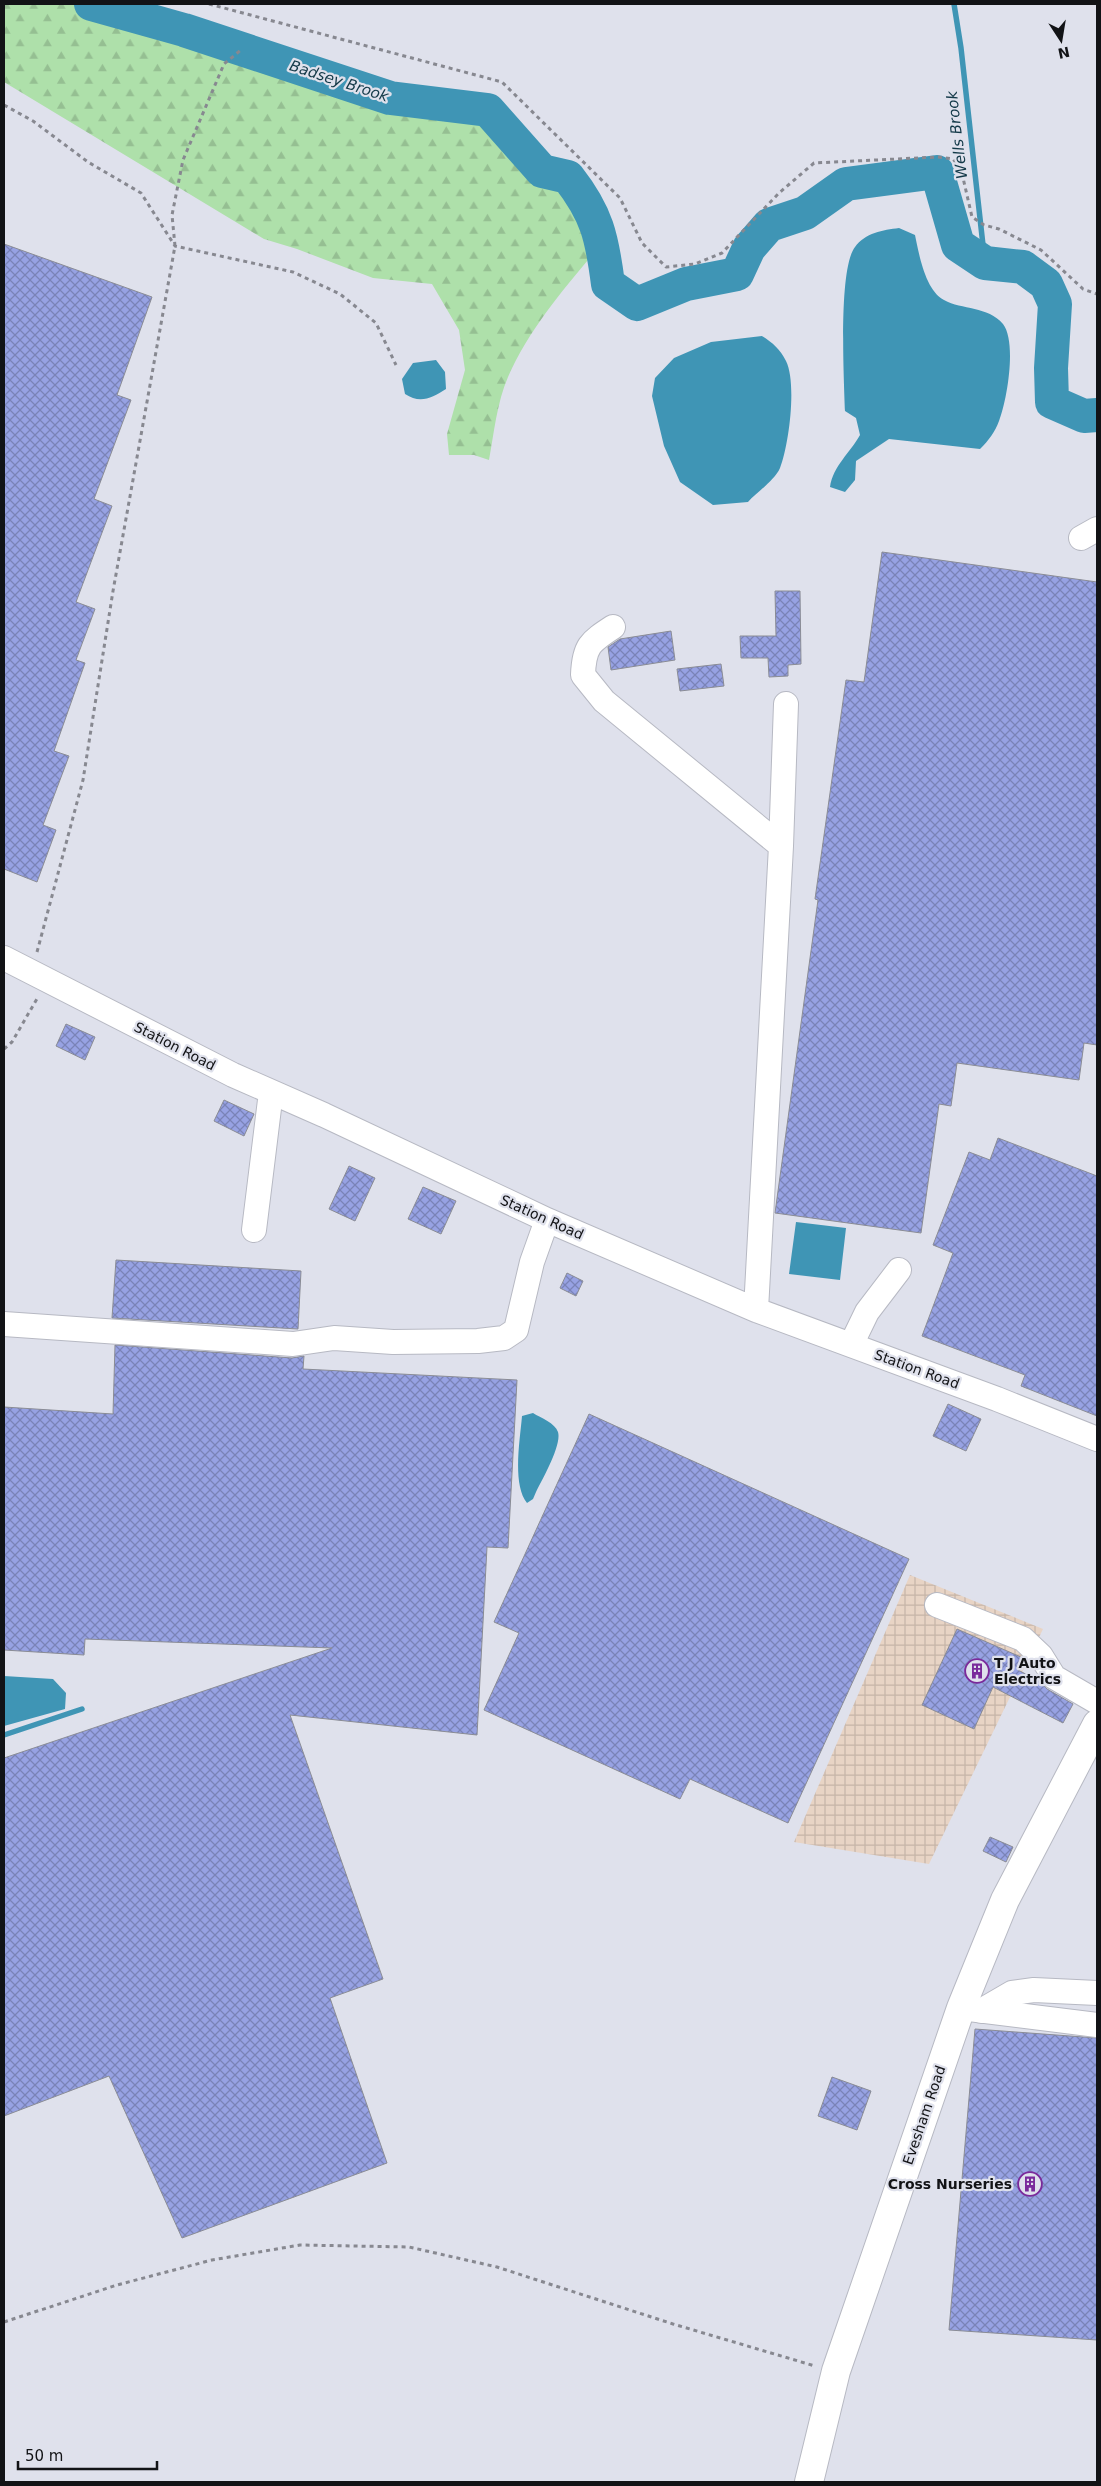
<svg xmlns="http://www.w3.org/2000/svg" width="1101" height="2486" font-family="'DejaVu Sans',sans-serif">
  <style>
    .industrial { fill: url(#industrial-grid) }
    .forest { fill: url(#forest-firs) }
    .water { fill: #3f95b5 }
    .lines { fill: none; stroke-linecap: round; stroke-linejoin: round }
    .stream { stroke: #3f95b5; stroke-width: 5.5 }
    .river { stroke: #3f95b5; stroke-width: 34 }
    .building { fill: url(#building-cross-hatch); stroke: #8a8c95 }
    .minor-casing { stroke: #b7b9c3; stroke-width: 26 }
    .major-casing { stroke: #b7b9c3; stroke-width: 30 }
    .path { stroke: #878890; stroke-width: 3; stroke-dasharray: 4 4; stroke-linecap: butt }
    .minor { stroke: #fff; stroke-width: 24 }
    .major { stroke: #fff; stroke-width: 28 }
    .labels { text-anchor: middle; stroke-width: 4.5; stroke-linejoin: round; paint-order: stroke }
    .street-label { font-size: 14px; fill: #121316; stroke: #dfe1ec }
    .poi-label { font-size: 14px; font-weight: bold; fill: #121316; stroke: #dfe1ec; text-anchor: start }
    .water-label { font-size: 15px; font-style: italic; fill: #133948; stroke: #dfe1ec }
  </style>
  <defs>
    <pattern id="industrial-grid" width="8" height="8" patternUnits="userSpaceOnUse" patternTransform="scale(1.25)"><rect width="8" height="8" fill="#e8d4c5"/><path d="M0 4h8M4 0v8" fill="none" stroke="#c6b5a8"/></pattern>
    <pattern id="forest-firs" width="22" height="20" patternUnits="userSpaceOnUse" patternTransform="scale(1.25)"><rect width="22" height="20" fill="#aee0aa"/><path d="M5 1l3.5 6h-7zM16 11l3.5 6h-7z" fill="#95bf92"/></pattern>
    <pattern id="building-cross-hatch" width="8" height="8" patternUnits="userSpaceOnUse" patternTransform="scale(1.25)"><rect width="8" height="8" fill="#97a2e3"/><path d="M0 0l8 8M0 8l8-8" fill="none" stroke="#7a83b7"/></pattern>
  </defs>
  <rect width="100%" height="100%" fill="#dfe1ec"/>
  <path class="industrial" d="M910,1575L1043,1629L929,1864L794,1842Z"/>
  <path class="forest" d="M4,4H91L184,30L390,98L488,110L542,171L568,177L586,200L603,242C568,284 530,327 508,377C497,402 494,433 489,460L474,455H449L447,434L465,370L459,330L432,284L373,278L297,249L264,239L4,82Z"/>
  <path class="water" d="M899,228L915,235C919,254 925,290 944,300C962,310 988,306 1003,324C1017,342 1007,401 999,421C995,432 989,440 980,449L889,439L856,461L855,480L845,492L830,487C833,466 850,453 860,435L856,418L845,411C844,379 838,269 855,247C865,233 883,230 899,228Z
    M762,336C773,343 780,349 786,361C797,383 789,445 780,468C775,480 757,492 748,502L713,505L680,482L664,446L652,396L655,378L674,358L711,342Z
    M436,360L445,372L446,389C432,398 420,404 405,394L402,379L413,363Z
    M796,1222L846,1228L840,1280L789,1274Z
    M533,1413C541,1418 555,1423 558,1432C562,1445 542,1480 536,1492L533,1499L527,1503C512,1484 520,1440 522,1416Z
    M4,1676L53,1679L66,1693L65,1709L4,1726Z"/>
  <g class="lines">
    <path class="stream" d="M954,4L961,48L985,263
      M4,1735L82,1709"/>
    <path class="river" d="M91,4L184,30L390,98L488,110L542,171L568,177C597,214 602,237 608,284L637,304L686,284L737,274L749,248L769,225L805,213L846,184L937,172L958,245L985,263L1023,267L1046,284L1055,304L1051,368L1052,402L1084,416L1097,415"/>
  </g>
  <path class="building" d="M4,244L152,297L117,395L131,400L94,499L112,506L76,602L95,609L76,660L85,663L54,751L69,756L43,825L56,830L37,882L4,869Z
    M882,552L1097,582V1045L1084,1043L1079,1080L957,1063L951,1106L939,1104L921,1233L775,1213L818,900L815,899L846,680L864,682Z
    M775,591H800L801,664L788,665V676L769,677L768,658H741L740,636H776Z
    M671,631L675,660L611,670L608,647L620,639Z
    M721,664L724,686L680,691L677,669Z
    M66,1024L95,1037L85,1060L56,1046Z
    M224,1100L254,1114L244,1136L214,1121Z
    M998,1138L1097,1176V1416L1021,1386L1025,1375L922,1336L953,1253L933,1245L969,1152L990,1160Z
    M349,1166L375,1178L355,1221L329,1209Z
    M423,1187L456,1201L441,1234L408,1219Z
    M116,1260L301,1271L298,1329L112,1318Z
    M567,1273L583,1281L576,1296L560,1288Z
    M115,1345L292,1358L304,1356L303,1369L517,1380L508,1548L487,1547L477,1735L290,1715L383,1979L330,1998L387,2163L182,2238L109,2076L4,2116V1758L332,1648L85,1639L84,1655L4,1650V1407L113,1414Z
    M948,1404L981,1419L966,1451L933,1436Z
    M589,1414L909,1559L788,1823L690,1779L680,1799L484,1710L519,1633L494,1622Z
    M957,1629L1023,1658L1018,1670L1041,1682L1047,1689L1073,1704L1063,1723L993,1687L974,1729L922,1705Z
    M990,1837L1013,1847L1006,1862L983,1851Z
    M975,2029L1097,2038V2340L949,2330Z
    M832,2077L871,2091L857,2130L818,2116Z"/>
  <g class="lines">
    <g class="minor-casing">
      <path id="minor" d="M1081,538L1097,529
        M613,627C590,642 584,646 583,675L604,701L781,846
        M4,958L233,1075L324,1115L547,1220L756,1310L997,1399L1097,1439
        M254,1230L271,1092
        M756,1310L781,846L786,704
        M4,1324L293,1344L334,1338L393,1342L478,1341L504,1338L516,1330L532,1262L547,1220
        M851,1345L867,1312L899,1270
        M937,1605L1023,1639L1041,1656L1054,1677L1097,1702
        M961,2008L1097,2025
        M981,2011L1012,1993L1034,1990L1097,1993"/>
    </g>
    <g class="major-casing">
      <path id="major" d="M809,2482L836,2371L961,2008L1005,1900L1097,1724"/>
    </g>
    <path class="path" d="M209,4L502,82L620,198L642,243L666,267L695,264L722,253L779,193L814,163L938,157L953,159L961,169L972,217L984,225L999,229L1041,250L1083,289L1097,294
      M4,105L33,121L88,162L141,193L175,246L293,272L340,294L376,323L396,365
      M37,952L83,780L113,591L175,246L172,215L183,160L224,64L242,49
      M4,1049L12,1042L38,997
      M4,2322L117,2285L212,2260L300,2245L409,2247L497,2267L673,2324L815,2366"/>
    <use href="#minor" class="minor"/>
    <use href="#major" class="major"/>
  </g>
  <defs>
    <g id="building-ring" transform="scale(1.25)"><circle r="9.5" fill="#dfe1ec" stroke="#7a2a9b" stroke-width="1.5"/><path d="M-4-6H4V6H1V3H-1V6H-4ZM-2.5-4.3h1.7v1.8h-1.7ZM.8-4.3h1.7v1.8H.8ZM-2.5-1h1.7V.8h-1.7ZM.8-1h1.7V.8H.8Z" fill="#7a2a9b"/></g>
  </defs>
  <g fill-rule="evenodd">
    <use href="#building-ring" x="977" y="1671"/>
    <use href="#building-ring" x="1030" y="2184"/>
  </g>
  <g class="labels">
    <g class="street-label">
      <text transform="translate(175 1046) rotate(27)" y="5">Station Road</text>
      <text transform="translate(542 1217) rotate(24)" y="5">Station Road</text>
      <text transform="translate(917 1369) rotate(20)" y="5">Station Road</text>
      <text transform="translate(924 2115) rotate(-71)" y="5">Evesham Road</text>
    </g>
    <g class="poi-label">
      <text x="994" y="1668">T J Auto<tspan x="994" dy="16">Electrics</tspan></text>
      <text x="1012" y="2189" text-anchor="end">Cross Nurseries</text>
    </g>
    <g class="water-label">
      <text transform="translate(339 81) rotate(18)" y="5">Badsey Brook</text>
      <text transform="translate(957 135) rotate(-97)" y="5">Wells Brook</text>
    </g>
  </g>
  <rect width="1101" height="2486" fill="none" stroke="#121316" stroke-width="10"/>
  <g transform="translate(1061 40) rotate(168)" stroke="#dfe1ec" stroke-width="4" paint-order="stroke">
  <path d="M0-4L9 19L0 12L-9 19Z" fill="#121316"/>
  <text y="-8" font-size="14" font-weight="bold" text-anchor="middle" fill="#121316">N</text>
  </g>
  <path d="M18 2461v8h139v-8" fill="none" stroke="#121316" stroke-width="2.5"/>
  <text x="25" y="2461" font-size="15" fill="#121316" stroke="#dfe1ec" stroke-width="4" paint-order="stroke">50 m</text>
</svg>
